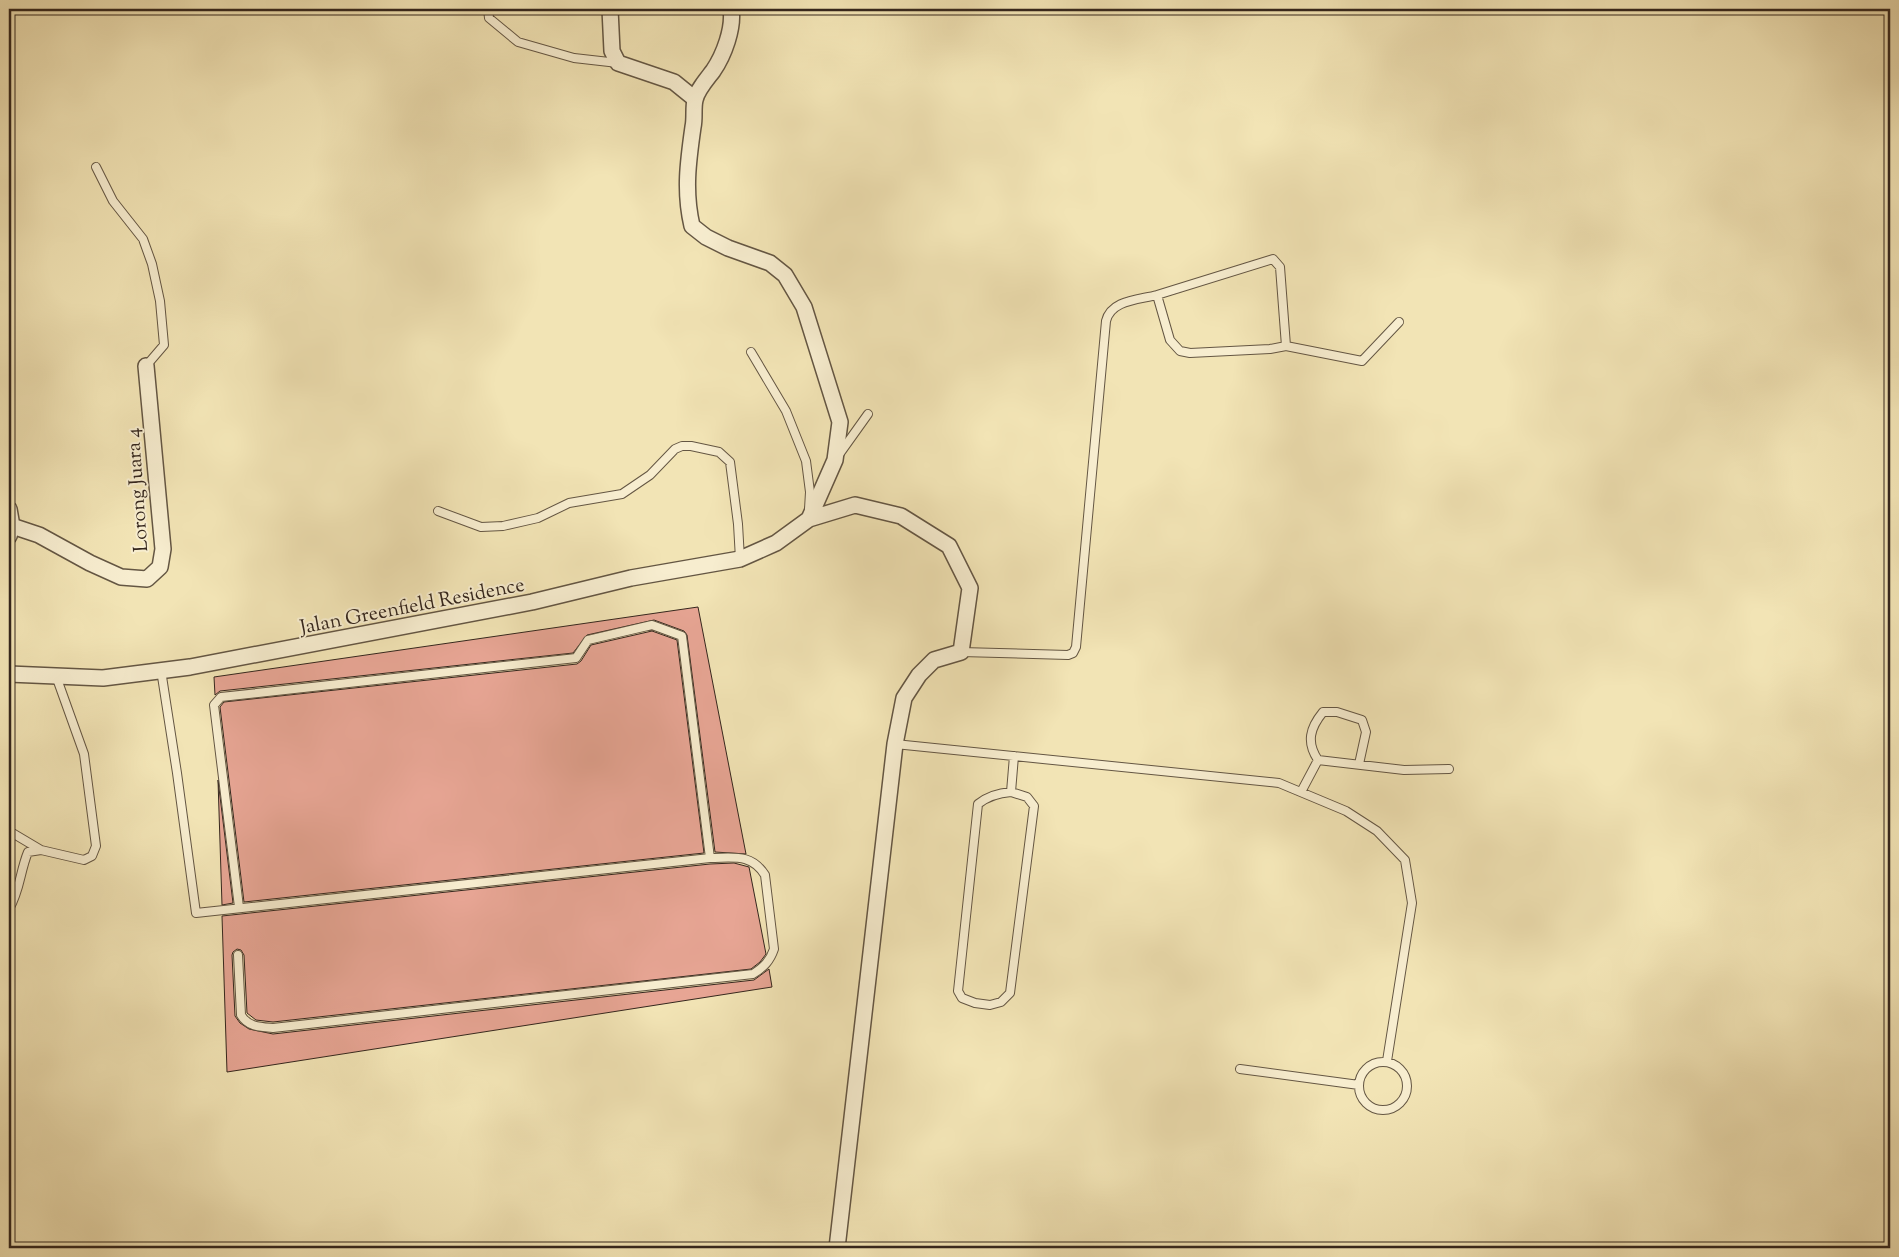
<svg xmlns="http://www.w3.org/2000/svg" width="1899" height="1257" font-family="'Sorts Mill Goudy',serif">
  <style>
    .building { fill: #e7a594; stroke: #34261d }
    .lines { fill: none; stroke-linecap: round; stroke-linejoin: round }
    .service-casing { stroke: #645643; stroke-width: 10 }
    .minor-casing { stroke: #645643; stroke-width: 18 }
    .service { stroke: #f7edcf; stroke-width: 8 }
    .minor { stroke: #f7edcf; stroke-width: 15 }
    .labels { text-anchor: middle; stroke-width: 4; stroke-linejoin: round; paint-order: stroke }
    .street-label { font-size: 20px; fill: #34261d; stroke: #f7edcf }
  </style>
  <rect width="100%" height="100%" fill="#f2e4b5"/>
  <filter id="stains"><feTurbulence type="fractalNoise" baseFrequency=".004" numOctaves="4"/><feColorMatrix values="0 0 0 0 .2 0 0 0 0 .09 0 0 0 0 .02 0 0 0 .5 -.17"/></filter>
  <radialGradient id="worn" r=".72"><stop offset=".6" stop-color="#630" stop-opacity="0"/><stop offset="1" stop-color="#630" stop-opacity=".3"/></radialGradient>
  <path class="building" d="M698,607L746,854L715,852L687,635L684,631L654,620L587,635L573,653L220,691L215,695L214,677Z
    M652,631L677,640L704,853L244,902L220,707L224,702L577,664L581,661L591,645Z
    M218,780L233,903L222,905Z
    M734,863L749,867L766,954L760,962L751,969L273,1022L256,1020L247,1013L244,955L241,950L237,949L233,952L232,955L235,1016L240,1023L249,1029L273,1034L754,980L769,969L772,987L227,1072L222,916L710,864Z"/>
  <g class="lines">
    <g class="service-casing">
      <path id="service" d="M488,9L489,18L518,42L574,58L618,63
        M96,167L113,201L143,239L152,264L160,301L164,345L146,366
        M1273,259L1280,267L1286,346L1270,349L1190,353L1180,351L1170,340L1157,295Z
        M1286,346L1362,361L1399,322
        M751,352L786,411L806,461L810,492L809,509
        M838,456L868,414
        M438,511L481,527L503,526L538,518L569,503L622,494L650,475L675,449L682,446H691L719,452L730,462L738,524L740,559
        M961,652L1068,655L1073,653L1076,647L1106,321C1111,300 1138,300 1157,295
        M161,670L177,773L196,913L710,858L682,636L652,625L588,640L576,658L221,697L214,705L239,907
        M895,744L1279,783L1346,811L1377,831L1405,860L1412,903L1387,1061
        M1359,764L1366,732L1362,720L1337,712H1323C1310,728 1306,742 1318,760L1404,770L1449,769
        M1011,792L1027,797L1034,806L1010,993L1001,1002L990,1005L975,1003L962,998L958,991L978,804C988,796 998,793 1011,792Z
        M1011,792L1014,756
        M1301,792L1318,760
        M9,831L41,850
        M9,909C20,891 20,871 28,852L41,850L84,860L92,856L96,846L84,754L56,676
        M238,955L241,1015C248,1027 260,1027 273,1028L753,974C764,967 770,961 774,949L765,875C751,853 733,858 710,858
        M1359 1086a24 24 0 1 1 48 0a24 24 0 1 1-48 0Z
        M1240,1069L1359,1085"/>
    </g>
    <g class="minor-casing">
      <path id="minor" d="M610,9L612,51L618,63L674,82L695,99
        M731,9C734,28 724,55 713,71C707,79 697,90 695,100C693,108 695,118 693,127C688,162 684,192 692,226L706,237L728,248L770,263L785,275L804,307L840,422L835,460L809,519
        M9,509L12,526L9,536
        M12,526L39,535L90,563L121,577L147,579L160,567L163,549L146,366
        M9,674L103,678L190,667L532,602L631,578L740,559L776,543L809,519L855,505L901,516L949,546L970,588L961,652L934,660L919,675L904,698L895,744L837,1248"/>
    </g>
    <use href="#service" class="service"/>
    <use href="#minor" class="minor"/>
  </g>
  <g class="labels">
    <g class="street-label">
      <text transform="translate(136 490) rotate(-94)" y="7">Lorong Juara 4</text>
      <text transform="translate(412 605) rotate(-11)" y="7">Jalan Greenfield Residence</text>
    </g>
  </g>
  <rect width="1899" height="1257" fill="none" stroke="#f2e4b5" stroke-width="30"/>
  <rect x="10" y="10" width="1879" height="1237" fill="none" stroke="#34261d" stroke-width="2.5"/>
  <rect x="15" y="15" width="1869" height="1227" fill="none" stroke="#34261d"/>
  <rect width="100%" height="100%" filter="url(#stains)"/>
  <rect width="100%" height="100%" fill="url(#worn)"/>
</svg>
